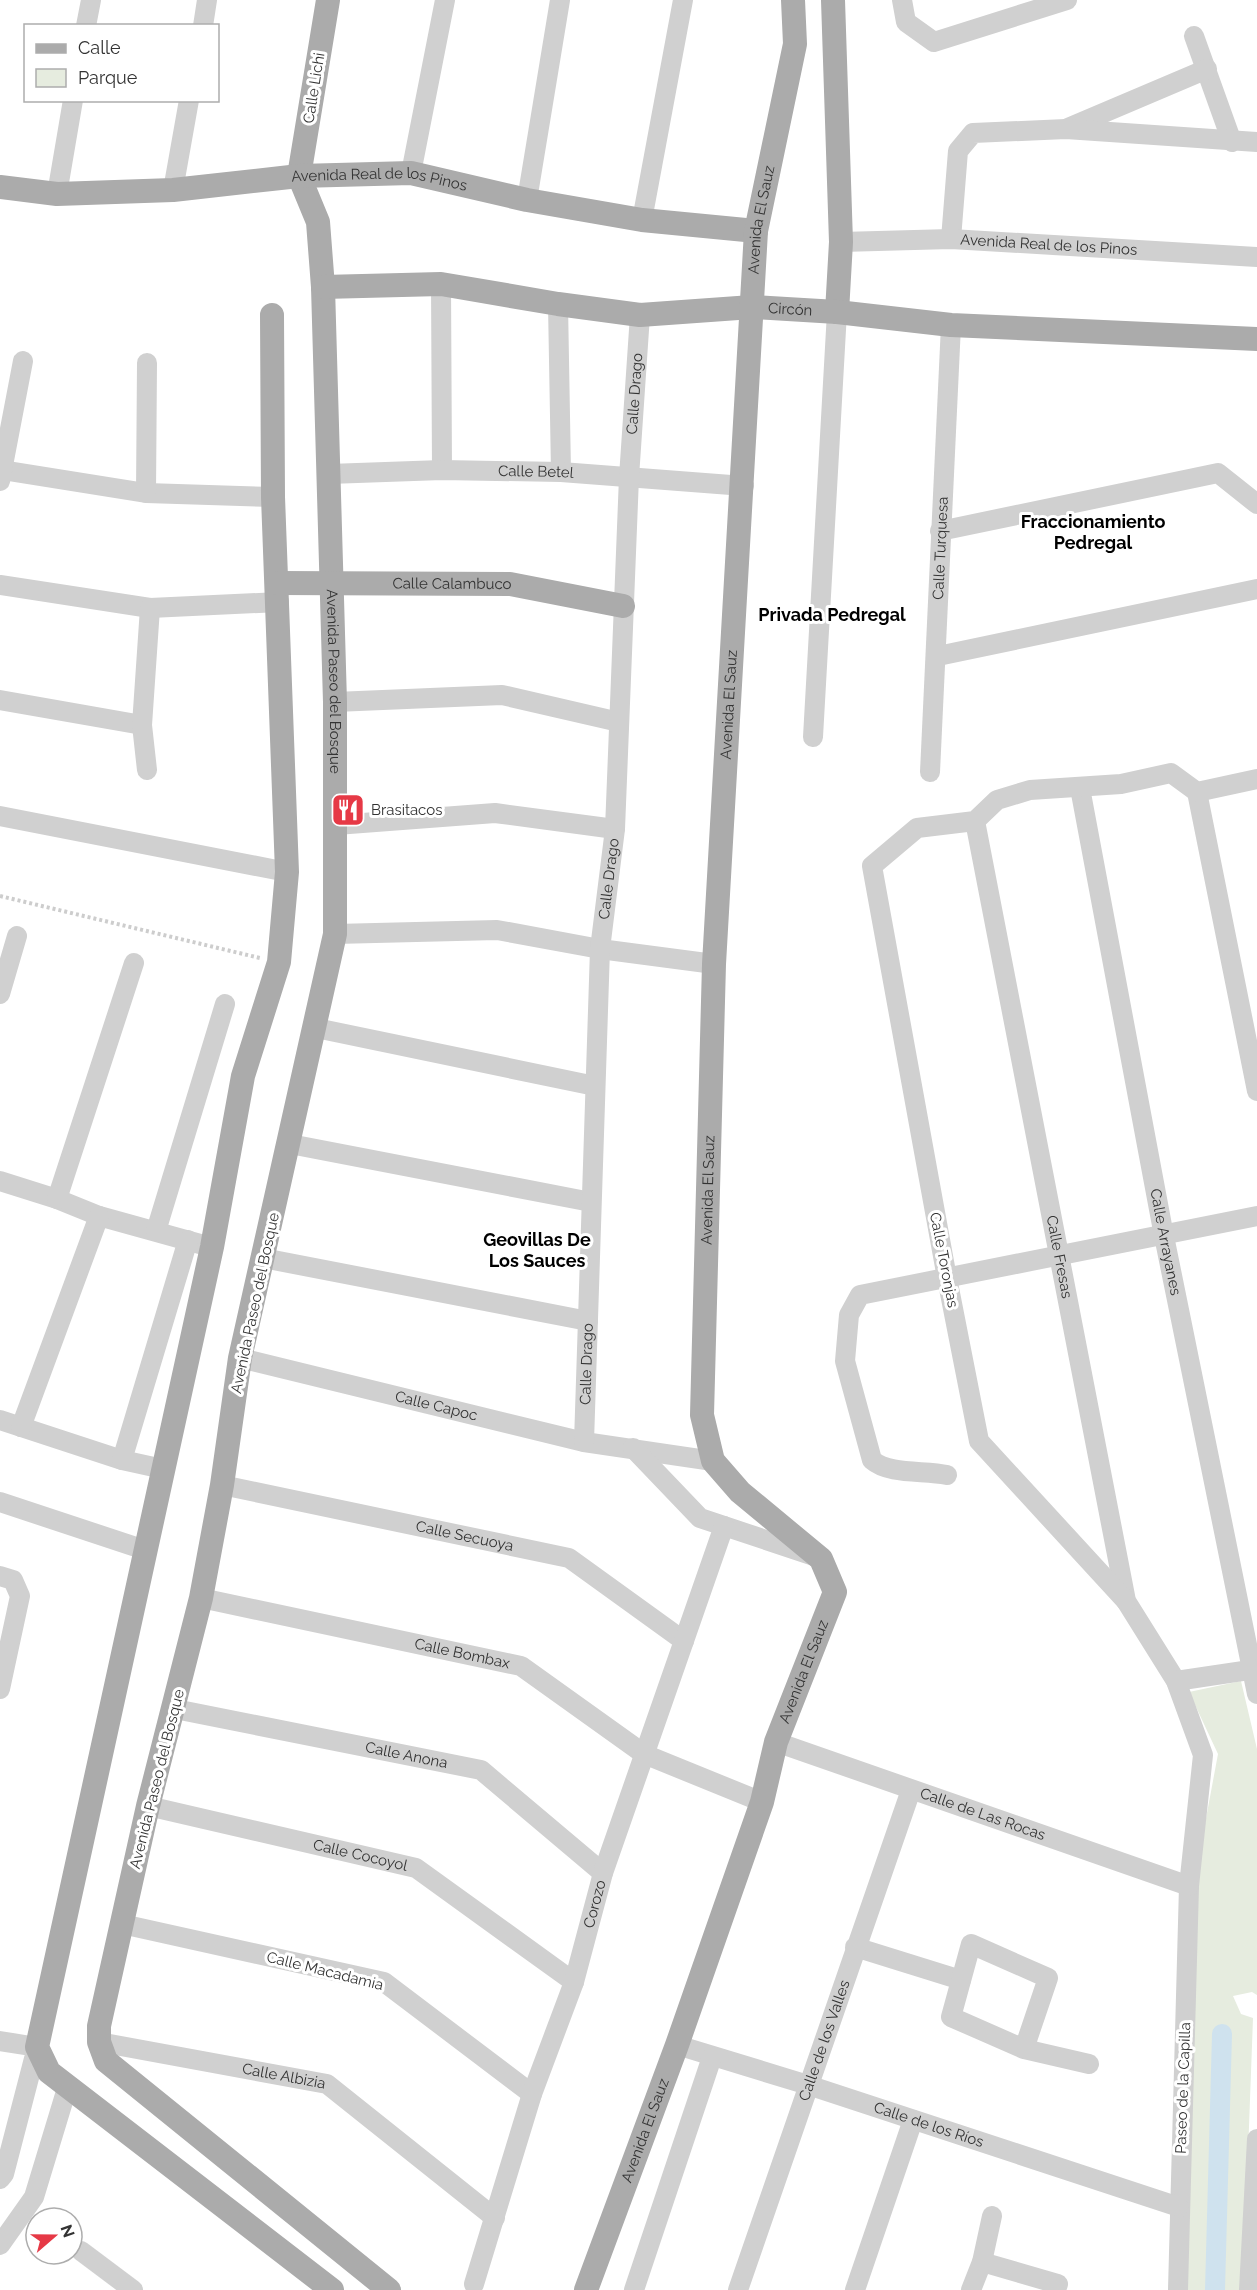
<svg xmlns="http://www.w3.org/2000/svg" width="1257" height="2290" font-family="Raleway,sans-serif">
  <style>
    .green { fill: #e6ecdf }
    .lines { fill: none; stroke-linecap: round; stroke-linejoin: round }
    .canal { stroke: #cfe2ee; stroke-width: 20 }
    .path { stroke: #cdcdcd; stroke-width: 4; stroke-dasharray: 3 3; stroke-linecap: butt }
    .minor { stroke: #d0d0d0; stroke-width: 20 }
    .major { stroke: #ababab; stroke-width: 24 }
    .labels { text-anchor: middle; stroke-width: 6; stroke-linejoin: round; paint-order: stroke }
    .street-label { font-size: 15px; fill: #333; stroke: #fff }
    .poi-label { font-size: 15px; fill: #333; stroke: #fff; text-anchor: start }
    .quarter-label { font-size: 18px; font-weight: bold; fill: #000; stroke: #fff }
  </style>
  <rect width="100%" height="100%" fill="#fff"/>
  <path class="green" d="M1241,1681L1257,1749V1995L1252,1992L1233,1996L1241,2014L1253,2018L1243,2290H1183L1193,1888L1218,1754L1189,1692Z"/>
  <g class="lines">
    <path class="canal" d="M1215,2290L1222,2034"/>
    <path class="path" d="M0,896L260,958"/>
    <g class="minor">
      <path d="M902,0L906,22L934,42L1067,0"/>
      <path d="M86,26L91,0"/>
      <path d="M203,26L207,0"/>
      <path d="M1194,36L1232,142"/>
      <path d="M1068,128L1207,69"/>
      <path d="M411,173L445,0"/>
      <path d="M173,190L189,100"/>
      <path d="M57,194L73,100"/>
      <path d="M527,200L560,0"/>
      <path d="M642,220L683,0"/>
      <path d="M951,239L958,151L973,133L1066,129L1257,142"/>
      <path id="s1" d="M841,242L951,239L1257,257"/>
      <path d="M441,284L442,470"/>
      <path d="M558,304L561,472"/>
      <path d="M2,470L146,493L273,497"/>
      <path id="s2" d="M329,474L442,470L561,472L744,486"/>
      <path d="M0,481L23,361"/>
      <path d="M146,493L147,363"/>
      <path d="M940,531L1218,473L1257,504"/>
      <path d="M0,585L150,608L279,602"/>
      <path d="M938,656L1257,589"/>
      <path d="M0,700L142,725"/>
      <path d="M335,702L502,695L619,722"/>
      <path d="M813,737L837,312"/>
      <path d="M147,770L142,725L150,608"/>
      <path id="s3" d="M930,772L951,325"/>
      <path id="s4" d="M1080,788L1164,1236L1257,1694"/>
      <path d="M1197,792L1257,1091"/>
      <path d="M0,816L287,872"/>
      <path id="s5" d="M975,821L1126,1601L1176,1681L1203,1755L1189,1886L1178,2290"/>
      <path d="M336,825L495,813L615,829"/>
      <path d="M335,934L497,930L600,949L714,964"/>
      <path d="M0,994L17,936"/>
      <path d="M316,1028L595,1086"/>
      <path d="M290,1144L591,1202"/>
      <path d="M0,1181L57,1199L99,1216L200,1244"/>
      <path d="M57,1199L134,963"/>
      <path d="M156,1231L225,1004"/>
      <path d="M263,1258L588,1321"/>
      <path id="s6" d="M240,1358L584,1442L713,1461"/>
      <path d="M0,1420L122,1460L163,1469"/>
      <path d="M21,1427L99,1216"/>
      <path id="s7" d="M584,1442L600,949L615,829L629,477L640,315"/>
      <path d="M633,1448L700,1518L814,1556"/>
      <path d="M122,1460L188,1240"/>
      <path d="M947,1475C924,1470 889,1475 872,1460L845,1361L849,1315L860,1295L1257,1216"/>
      <path id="s8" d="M222,1485L569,1558L684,1641"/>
      <path d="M0,1502L145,1550"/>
      <path d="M0,1576L13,1580L20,1596L0,1689"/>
      <path id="s9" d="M201,1598L521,1666L644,1754L762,1802"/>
      <path d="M1126,1601L979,1441L947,1278L872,866L917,828L975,821L997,800L1030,790L1121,784L1171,773L1197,792L1257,779"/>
      <path d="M1176,1681L1257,1669"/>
      <path id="s10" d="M175,1709L481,1770L603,1873"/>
      <path id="s11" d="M776,1742L1189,1886"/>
      <path id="s12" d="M148,1806L416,1868L574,1982"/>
      <path d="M122,1924L384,1982L532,2094"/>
      <path d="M855,1947L961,1980"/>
      <path d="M0,2041L37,2047L4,2174L0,2179"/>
      <path id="s13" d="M99,2042L327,2084L495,2218"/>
      <path id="s14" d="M677,2045L808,2085L1179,2207"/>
      <path d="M1024,2049L1048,1978L971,1944L951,2017L1024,2049L1089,2064"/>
      <path d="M0,2245L34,2197L68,2085"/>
      <path d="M81,2251L133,2290"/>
      <path d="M982,2262L1058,2284L1056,2290"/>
      <path id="s15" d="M474,2284L532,2094L574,1982L603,1873L724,1526"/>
      <path d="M634,2290L712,2057"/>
      <path id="s16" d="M738,2290L911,1790"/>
      <path d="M855,2290L913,2120"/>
      <path d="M971,2290L982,2262L992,2216"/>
      <path d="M1249,2290L1257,2139"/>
    </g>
    <g class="major">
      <path id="s17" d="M328,0L299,176L318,222L323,287L335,702V934L240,1358L222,1485L201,1598L148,1806L99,2026V2042L106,2061L389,2290"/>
      <path d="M833,0L841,242L837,312"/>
      <path id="s18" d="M0,187L57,194L173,190L299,176L411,173L527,200L642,220L756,231"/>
      <path id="s19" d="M323,287L441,284L558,304L640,315L752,307L837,312L951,325L1257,339"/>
      <path d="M272,315L273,497L287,872L279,962L243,1076L212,1247L37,2047L49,2072L332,2290"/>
      <path id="s20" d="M278,583L510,584L623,606"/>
      <path id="s21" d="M586,2290L677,2045L762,1802L776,1742L835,1592L821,1559L740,1492L713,1461L702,1415L714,964L756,231L795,44L793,0"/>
    </g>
  </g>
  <defs>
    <g id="restaurant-square" transform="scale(1.725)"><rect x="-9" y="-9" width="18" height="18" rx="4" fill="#e63946" stroke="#fff"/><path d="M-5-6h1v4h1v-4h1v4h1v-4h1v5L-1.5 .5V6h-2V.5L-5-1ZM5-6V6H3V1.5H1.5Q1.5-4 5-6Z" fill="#fff"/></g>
  </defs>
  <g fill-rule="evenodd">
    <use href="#restaurant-square" x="348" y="810"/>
  </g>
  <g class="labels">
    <g class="street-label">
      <text transform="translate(314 88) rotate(-81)" y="5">Calle Lichi</text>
      <text dy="5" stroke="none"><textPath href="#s18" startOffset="381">Avenida Real de los Pinos</textPath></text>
      <text dy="5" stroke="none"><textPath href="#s21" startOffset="2168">Avenida El Sauz</textPath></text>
      <text dy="5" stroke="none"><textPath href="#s1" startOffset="208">Avenida Real de los Pinos</textPath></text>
      <text dy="5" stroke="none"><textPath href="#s19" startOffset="470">Circón</textPath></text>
      <text dy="5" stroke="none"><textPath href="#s7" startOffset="1050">Calle Drago</textPath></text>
      <text dy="5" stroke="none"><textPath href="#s2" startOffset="207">Calle Betel</textPath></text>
      <text dy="5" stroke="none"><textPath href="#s3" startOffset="224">Calle Turquesa</textPath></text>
      <text dy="5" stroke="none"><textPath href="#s20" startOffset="174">Calle Calambuco</textPath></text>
      <text dy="5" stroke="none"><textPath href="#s17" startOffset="688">Avenida Paseo del Bosque</textPath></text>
      <text dy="5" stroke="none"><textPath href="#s21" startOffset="1682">Avenida El Sauz</textPath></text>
      <text dy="5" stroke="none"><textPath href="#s7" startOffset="564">Calle Drago</textPath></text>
      <text dy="5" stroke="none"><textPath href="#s21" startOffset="1196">Avenida El Sauz</textPath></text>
      <text dy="5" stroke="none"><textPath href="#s4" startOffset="462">Calle Arrayanes</textPath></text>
      <text dy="5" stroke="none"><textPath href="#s5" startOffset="444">Calle Fresas</textPath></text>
      <text transform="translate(944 1260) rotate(79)" y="5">Calle Toronjas</text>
      <text transform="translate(255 1303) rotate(-78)" y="5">Avenida Paseo del Bosque</text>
      <text dy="5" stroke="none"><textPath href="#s7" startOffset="78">Calle Drago</textPath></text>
      <text dy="5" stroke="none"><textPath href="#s6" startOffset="202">Calle Capoc</textPath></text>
      <text dy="5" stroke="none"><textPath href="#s8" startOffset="248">Calle Secuoya</textPath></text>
      <text dy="5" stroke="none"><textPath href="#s9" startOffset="267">Calle Bombax</textPath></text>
      <text dy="5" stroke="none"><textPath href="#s21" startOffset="656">Avenida El Sauz</textPath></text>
      <text dy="5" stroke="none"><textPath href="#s10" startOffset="236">Calle Anona</textPath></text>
      <text transform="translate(157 1779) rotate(-76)" y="5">Avenida Paseo del Bosque</text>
      <text dy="5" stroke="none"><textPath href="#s11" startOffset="219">Calle de Las Rocas</textPath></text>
      <text dy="5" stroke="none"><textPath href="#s12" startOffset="218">Calle Cocoyol</textPath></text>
      <text dy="5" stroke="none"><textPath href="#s15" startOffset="399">Corozo</textPath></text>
      <text transform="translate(325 1971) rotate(14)" y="5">Calle Macadamia</text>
      <text dy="5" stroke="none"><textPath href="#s16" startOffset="264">Calle de los Valles</textPath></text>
      <text dy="5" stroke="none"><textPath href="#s13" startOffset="188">Calle Albizia</textPath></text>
      <text transform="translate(1183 2088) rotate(-88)" y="5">Paseo de la Capilla</text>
      <text dy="5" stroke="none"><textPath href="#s14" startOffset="264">Calle de los Ríos</textPath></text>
      <text dy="5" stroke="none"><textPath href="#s21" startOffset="170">Avenida El Sauz</textPath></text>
    </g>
    <g class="poi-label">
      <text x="371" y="815">Brasitacos</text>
    </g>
    <g class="quarter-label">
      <text x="1093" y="528">Fraccionamiento<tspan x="1093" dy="21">Pedregal</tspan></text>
      <text x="832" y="621">Privada Pedregal</text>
      <text x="537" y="1246">Geovillas De<tspan x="537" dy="21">Los Sauces</tspan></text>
    </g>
  </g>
  <rect x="24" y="24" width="195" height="78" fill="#ffffff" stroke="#adadad" stroke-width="1.5"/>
  <rect x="36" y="44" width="30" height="9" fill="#ababab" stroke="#adadad" stroke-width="1.5"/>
  <text x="78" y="54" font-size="18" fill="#333333">Calle</text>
  <rect x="36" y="69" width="30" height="18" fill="#e6ecdf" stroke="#adadad" stroke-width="1.5"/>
  <text x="78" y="84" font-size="18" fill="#333333">Parque</text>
  <g transform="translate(54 2236) rotate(70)"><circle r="28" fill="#ffffff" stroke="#adadad" stroke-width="1.5"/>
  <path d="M0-4.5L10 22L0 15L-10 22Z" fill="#e63946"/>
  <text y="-9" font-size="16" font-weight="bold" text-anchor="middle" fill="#333333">N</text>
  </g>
</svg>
